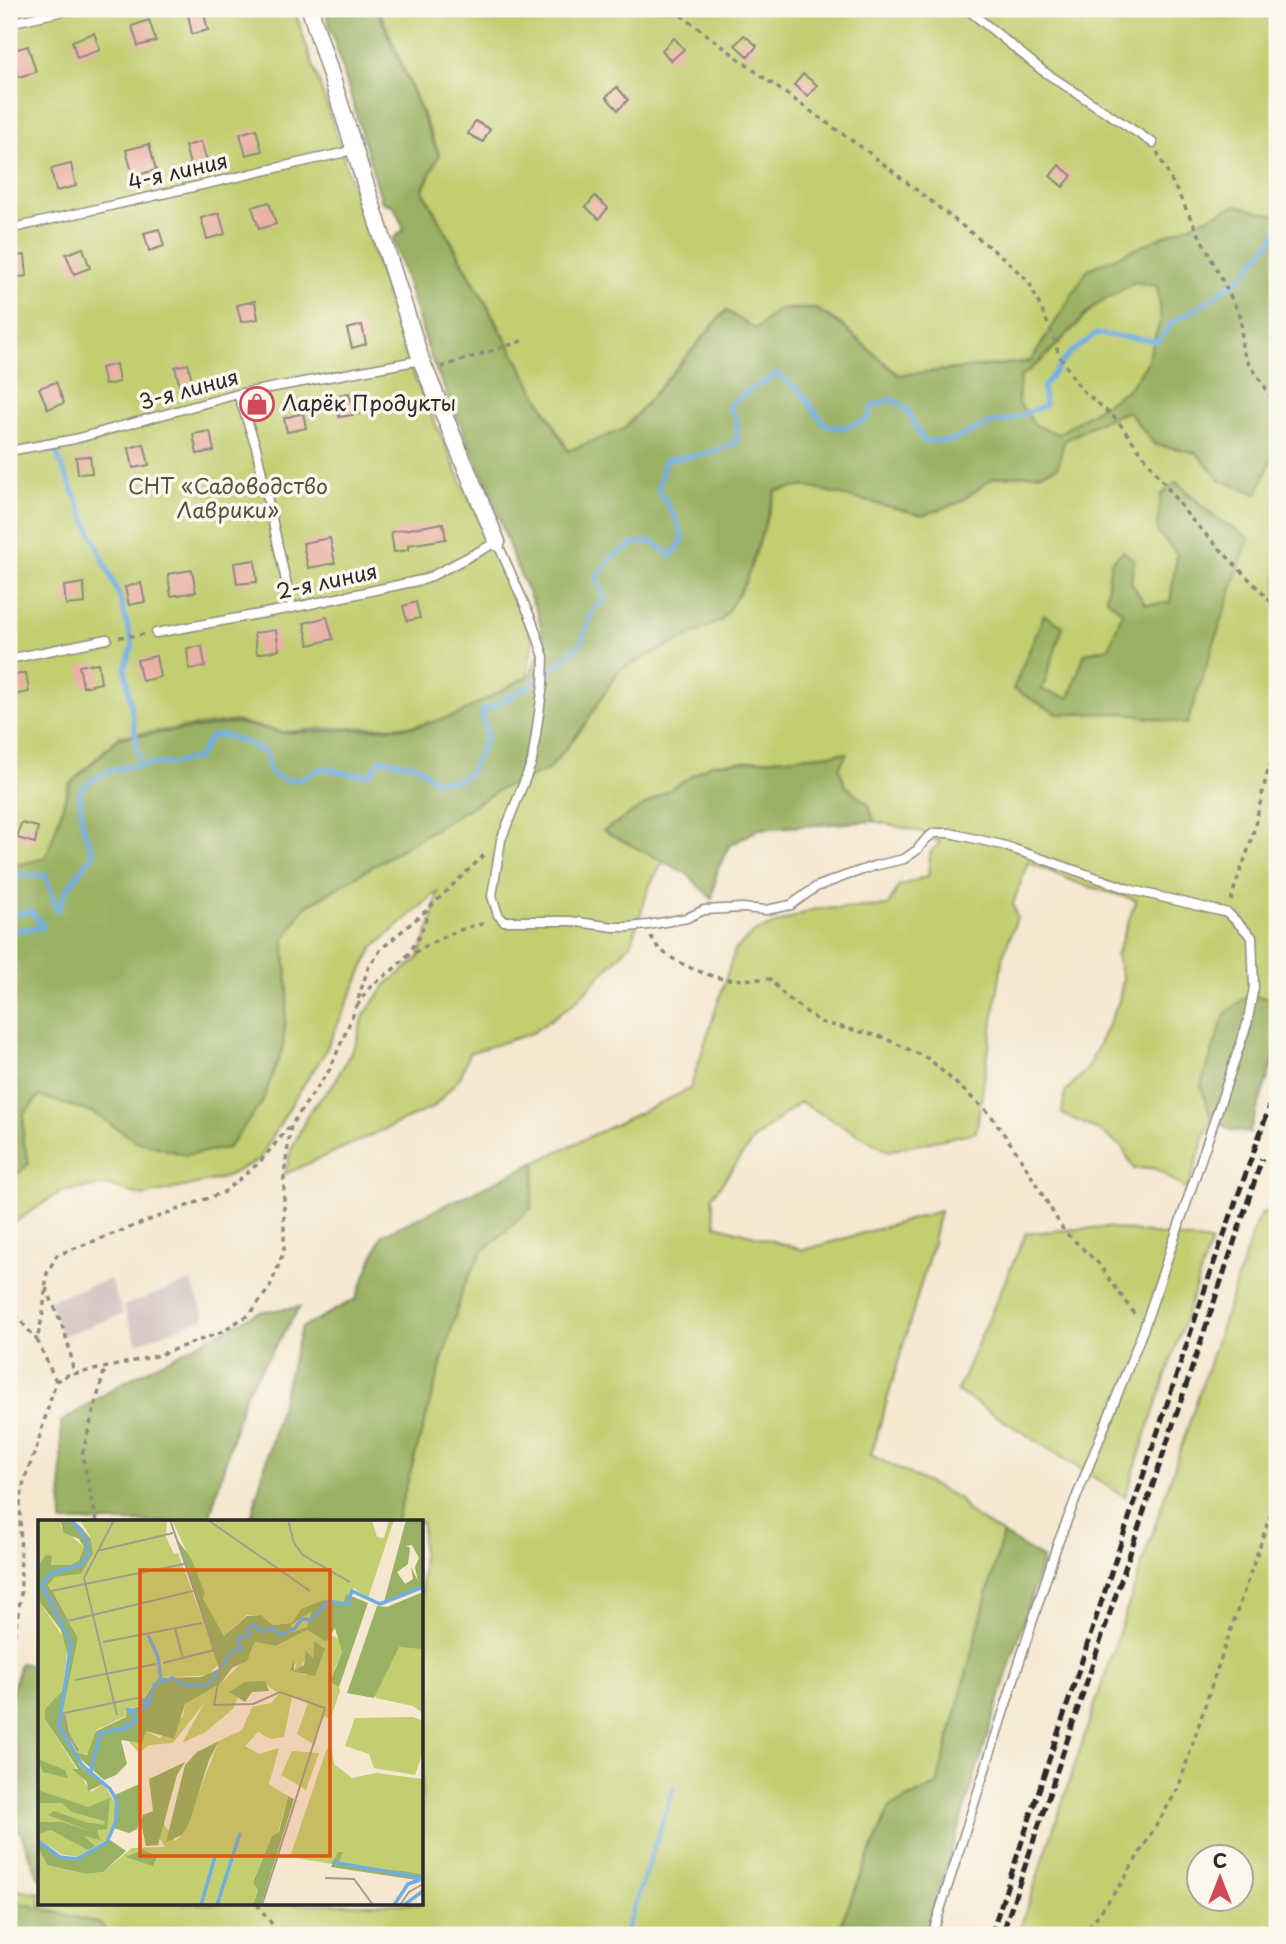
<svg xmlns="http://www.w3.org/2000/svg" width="1286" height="1944" font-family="'Playpen Sans',sans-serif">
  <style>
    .industrial { fill: #d2bfc0 }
    .green { fill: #c2ce70; stroke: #767c4e; stroke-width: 2; fill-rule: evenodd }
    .forest { fill: #99b162; stroke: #626e46; stroke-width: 2; fill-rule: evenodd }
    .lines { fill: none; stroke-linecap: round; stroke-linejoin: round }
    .stream { stroke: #71ade2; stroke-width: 5 }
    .building { fill: #eab0a4 }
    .lane-casing { stroke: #90897e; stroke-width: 11 }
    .street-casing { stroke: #90897e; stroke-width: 19 }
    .path { stroke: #90897e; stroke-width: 3.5; stroke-dasharray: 5 5; stroke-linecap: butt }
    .lane { stroke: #fff; stroke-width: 8 }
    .street { stroke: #fff; stroke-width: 16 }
    .rail { stroke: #2b2b2b; stroke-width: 5; stroke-dasharray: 10 5; stroke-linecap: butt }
    .labels { text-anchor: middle; stroke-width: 7; stroke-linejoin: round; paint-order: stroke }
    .street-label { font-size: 21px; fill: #2b2b2b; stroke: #fbf7ec }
    .poi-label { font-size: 21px; fill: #2b2b2b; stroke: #fbf7ec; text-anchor: start }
    .park-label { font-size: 21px; fill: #51543c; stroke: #fbf7ec }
    .inset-river { fill: none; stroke: #71ade2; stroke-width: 3.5 }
    .inset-road { fill: none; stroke: #a49c8e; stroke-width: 2 }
    .view { fill: #df570e; fill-opacity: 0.15; stroke: #df570e; stroke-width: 3.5 }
    .inset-edge { fill: none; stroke: #2b2b2b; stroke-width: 3.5 }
  </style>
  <rect width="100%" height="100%" fill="#fbf7ec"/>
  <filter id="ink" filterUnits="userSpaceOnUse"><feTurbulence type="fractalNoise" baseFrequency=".0143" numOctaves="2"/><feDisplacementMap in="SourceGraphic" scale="14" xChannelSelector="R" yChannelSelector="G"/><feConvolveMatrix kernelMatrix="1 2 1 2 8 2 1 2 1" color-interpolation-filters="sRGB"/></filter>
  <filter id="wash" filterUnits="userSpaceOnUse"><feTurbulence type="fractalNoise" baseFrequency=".00686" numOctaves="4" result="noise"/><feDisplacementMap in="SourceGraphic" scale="28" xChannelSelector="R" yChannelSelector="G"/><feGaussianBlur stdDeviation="1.57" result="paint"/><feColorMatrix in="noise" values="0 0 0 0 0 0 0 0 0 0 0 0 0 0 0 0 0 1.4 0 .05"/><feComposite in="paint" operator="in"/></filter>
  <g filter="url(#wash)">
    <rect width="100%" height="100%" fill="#f5e7d0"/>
    <path class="industrial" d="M110,1279L123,1314L62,1336L49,1300Z
      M191,1281L205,1318L137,1343L123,1306Z"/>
    <path class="green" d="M9,9H294L331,118L408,363L533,639L527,676L456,717L411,726L316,729L283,732L235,721L120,736L69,784L48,858L9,867Z
      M379,9H1277V215L1236,207L1089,269L1031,361L899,375L841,324L815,308L780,309L756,330L726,310L623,430L569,452L423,190L439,153Z
      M1135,282L1157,286L1161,319L1146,365L1128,389L1058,434L1035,425L1018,402L1020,377L1041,361L1095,306Z
      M1128,411L1154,444L1197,453L1219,479L1257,493L1277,446V999L1248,995L1201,1085L1211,1117L1187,1190L1155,1168L1134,1169L1122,1147L1096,1129L1062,1114L1065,1092L1088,1068L1119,1001L1123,979L1116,956L1136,900L1080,884L1028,862L1013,904L1017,918L1003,956L976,1132L888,1151L800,1102L754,1139L712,1197L716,1225L804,1250L940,1211L932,1246L871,1455L960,1499L968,1512L1003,1534L937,1785L890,1807L836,1935H9V1889L40,1893V1904H422V1522H396L463,1288L482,1252L531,1208L536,1162L690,1089L735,950L754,932L815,909L888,906L898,886L928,876L930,853L940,843L922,832L874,821L869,805L845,785L839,768L846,753L711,764L604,831L664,861L650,884L631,944L574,1003L532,1033L469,1053L461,1076L434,1107L285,1174L291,1150L309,1112L334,1083L356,1043L364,1015L387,984L418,959L432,921L438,891L372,949L324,1054L295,1098L259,1160L223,1178L143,1196L106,1185L60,1192L9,1226V1176L14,1178L29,1163L23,1139L24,1114L39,1096L94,1113L136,1141L288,992L284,940L304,908L502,788L548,770L584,726L619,670L722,620L746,581L776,491L804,486L923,515L960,502L993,478L1042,473L1063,441L1097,423ZM1177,482L1218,520L1187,724L1123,713L1058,714L1014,689L1044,615L1063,627L1041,690L1069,698L1085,653L1109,648L1123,612L1106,598L1111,562L1123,551L1134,560L1131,582L1145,604H1170L1177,554Z
      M1263,1212L1277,1213V1935H1018L1256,1223ZM1240,1856V1898H1198V1856Z
      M1105,1227L1211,1242L1125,1497L957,1391L1026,1233Z"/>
    <path class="forest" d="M325,9H377L439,156L422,190L568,451L624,429L726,311L756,329L777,310L816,309L841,325L898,375L1030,362L1088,269L1236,205L1277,216V446L1257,494L1219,479L1197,453L1154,444L1128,411L1097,423L1064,441L1058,467L1042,473L993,478L960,502L923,515L804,486L776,491L746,581L722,620L619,670L584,726L548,770L502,788L304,908L284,940L288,992L283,1047L262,1103L228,1148L186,1155L136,1141L94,1113L39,1096L24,1114L23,1139L29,1163L14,1178L9,1176V867L46,858L70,784L119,738L237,723L285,733L414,727L457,715L530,675L544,642L538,614L515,563L488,486L432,361L393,239L404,229L394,206L382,202ZM1135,282L1157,286L1161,319L1146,365L1128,389L1058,434L1035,425L1018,402L1020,377L1041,361L1095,305Z
      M1176,482L1210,514L1249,538L1187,724L1123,713L1058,714L1013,689L1044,615L1063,626L1042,690L1069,698L1085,653L1109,648L1122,612L1106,598L1111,562L1123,551L1134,560L1131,582L1145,604L1170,603L1177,554L1157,532L1161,495Z
      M847,753L839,768L845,785L869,805L874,821L759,829L729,846L717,871L712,899L686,873L603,831L711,764Z
      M1248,995L1277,999V1051L1249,1133L1230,1130L1211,1117L1201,1085L1225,1014Z
      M536,1162L531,1208L482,1252L463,1288L396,1522H250L301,1328L356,1299L382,1235Z
      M300,1307L245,1394L208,1522H62L61,1422L124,1382L259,1312Z
      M1003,1534L1043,1559L925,1935H836L890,1807L937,1785Z
      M20,1663L40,1667V1877L38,1876L18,1827L20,1763L9,1723V1704Z
      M17,1902L102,1924L109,1935H9V1907Z"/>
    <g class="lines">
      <path class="stream" d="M53,446L119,595L133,645L125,667L140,765
        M9,931L44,927L31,911L12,915V893L18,875L46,876L57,911L67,889L94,853C81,830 81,815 80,790L90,781L113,769L140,765L175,763L198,758L210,737L223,735L245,742L267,754L269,772C291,786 301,780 322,768L351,774H370L381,759L418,766L433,780L457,781L469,773L479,755L487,734L481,711C513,698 540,681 565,658C570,653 577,648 581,642C591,627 584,611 605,601L597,577L613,556L636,543L653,542L671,556L683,540L676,519L658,490L665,460C689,456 714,455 736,442L737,421L729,406C743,393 760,384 777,374L799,390L825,425L843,428L867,420L873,406L890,399L906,408L923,441H950L992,423L1008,420L1045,406L1043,387L1069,354L1096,334L1159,341L1172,322L1198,308L1243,276L1277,233V224
        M625,1935L674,1787"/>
    </g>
    <g id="blocks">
      <path class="building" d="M187,9H203L208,30L192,34Z
        M149,20L156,41L138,46L132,26Z
        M94,33L100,50L77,58L72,41Z
        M744,35L757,46L748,57L735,45Z
        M674,38L684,49L671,61L662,50Z
        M28,46L36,72L18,77L10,51Z
        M803,74L817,85L808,96L794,85Z
        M617,87L628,100L618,110L606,97Z
        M475,121L490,129L483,142L468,134Z
        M256,129L262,151L246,155L240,134Z
        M201,142L208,164L191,168L185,146Z
        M149,144L156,170L133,176L126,150Z
        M71,164L76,186L56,191L51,169Z
        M1059,165L1072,176L1063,187L1050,176Z
        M595,196L608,208L599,219L586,207Z
        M269,202L276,224L259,229L252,207Z
        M219,213L225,234L207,239L201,218Z
        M159,229L164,246L149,251L144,233Z
        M83,248L90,268L74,274L66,254Z
        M25,255L27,276L9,278V257Z
        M255,301L258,319L241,322L237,305Z
        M362,325L366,344L352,348L347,329Z
        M116,364L119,382L105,385L101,368Z
        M188,364L192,380L179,383L175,367Z
        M56,382L64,403L48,409L39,388Z
        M349,393L351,401L356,400L359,414L339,417L335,396Z
        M303,413L306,428L287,432L284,418Z
        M210,431L214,451L197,454L193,434Z
        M144,444L149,465L133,468L129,448Z
        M90,456L92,473L78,474L76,457Z
        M443,523L446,539L408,545V550L394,552L391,532Z
        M330,538L335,563L308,568L303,543Z
        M255,560L257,582L237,584L234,563Z
        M192,570L196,592L171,596L168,574Z
        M84,583L85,603L66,605L64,586Z
        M141,583L145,602L129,605L125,587Z
        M416,602L420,618L407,621L403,606Z
        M327,617L333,639L309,645L304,623Z
        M276,630L279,650L257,654L254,633Z
        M202,646L205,667L189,669L187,648Z
        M156,656L160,677L142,681L137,660Z
        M98,663L101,683L83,687L79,666Z
        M26,673L29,692L12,695L9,676Z
        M21,823L38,827L35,843L17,838Z"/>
    </g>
  </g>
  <g filter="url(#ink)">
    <use href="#blocks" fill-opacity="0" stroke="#90897e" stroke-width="2"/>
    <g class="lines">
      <g class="lane-casing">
        <path id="lane" d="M967,9L1043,71L1153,143
          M9,23L73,9
          M9,229L342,153L355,148
          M238,394L256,447L292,608
          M9,451L75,439L238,394L421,360
          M156,633L292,608L426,579L497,542L532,621L544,657L543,685L532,762L501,840L492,896L498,915L504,921H570L614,927H628L648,925L687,918L704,910L742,908L766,910L791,905L816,887L845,876L874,866L904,859L917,850L926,839L934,833H950L1002,845L1132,890L1228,913L1252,937L1254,987L1247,1024L1144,1328L1056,1548L932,1935
          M9,659L107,639
          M9,866L13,865"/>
      </g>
      <g class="street-casing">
        <path id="street" d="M310,9L421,360L497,542"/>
      </g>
      <path class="path" d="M673,9L771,83L868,152L1006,260L1029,282L1052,333L1059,355L1080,388L1117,420L1190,518L1277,608
        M1157,152L1241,317L1242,349L1248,362L1273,399L1277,403
        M441,367L522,341
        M119,637L147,634
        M1231,901C1236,879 1246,859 1252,837C1260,807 1265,774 1277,745
        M651,936C656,956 705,976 725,979C740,980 755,979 770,979L786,997L820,1022L882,1037L929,1059L990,1114L1020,1157L1064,1231L1098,1263L1135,1315
        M406,958C431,942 459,927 488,923
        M357,1006C362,999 367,989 374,984C378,980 383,978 387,974C409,958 422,937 428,911
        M46,1288C58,1315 72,1344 73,1374
        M9,1307L37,1340
        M56,1381L37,1340L43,1313L47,1273L57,1255L224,1192L260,1162L289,1127
        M97,1522L82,1455L105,1368
        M9,1655L15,1632L21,1594L20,1503L24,1481L36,1449L56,1381L68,1375L113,1366L159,1355L219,1333L250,1314L270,1287L284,1251V1175L291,1125L330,1069L353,1015L368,968L381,949L428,909L485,854
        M257,1904L280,1935
        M1083,1935L1123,1881L1178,1789L1214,1678L1277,1496"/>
      <use href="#lane" class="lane"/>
      <use href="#street" class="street"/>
      <path class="rail" d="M1004,1929L1262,1159
        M991,1935L1210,1274L1277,1086"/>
    </g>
  </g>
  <defs>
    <g id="shop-ring" transform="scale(1.75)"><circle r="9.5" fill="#fbf7ec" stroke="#d1495b" stroke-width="1.5"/><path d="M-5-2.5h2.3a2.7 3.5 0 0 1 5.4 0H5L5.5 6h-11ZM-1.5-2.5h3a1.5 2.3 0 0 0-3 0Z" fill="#d1495b"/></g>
  </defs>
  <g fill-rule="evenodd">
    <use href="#shop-ring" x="257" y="404"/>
  </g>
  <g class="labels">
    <g class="street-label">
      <text transform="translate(178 172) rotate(-13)" y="7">4-я линия</text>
      <text transform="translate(189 390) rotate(-15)" y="7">3-я линия</text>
      <text transform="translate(327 582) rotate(-12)" y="7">2-я линия</text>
    </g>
    <g class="poi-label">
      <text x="282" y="411">Ларёк Продукты</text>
    </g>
    <g class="park-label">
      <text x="228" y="494">СНТ «Садоводство<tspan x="228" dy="24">Лаврики»</tspan></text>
    </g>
  </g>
  <g transform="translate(38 1520)">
    <rect width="385" height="385" fill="#f5e7d0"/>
    <path d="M0,0H22L23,7L46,27L41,40L33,45H13L8,38L0,46ZM42,0H129L128,17L136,34L140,33L181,144L170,155L120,158L99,187L90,188L88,196L58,210L53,231L45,236L36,232L29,215L25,191L40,118L10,65L17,57L43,54L55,34L53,18ZM134,0H334L339,17L346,18L351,0H356L330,78L316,68L306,82L285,80L263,89L255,103L235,105L223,95H209L186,116L165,78L167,72ZM0,80L30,124L25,170L7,189V199L53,272L65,264L77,282V301L68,320L39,337L23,334L0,319ZM273,92L269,107L255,112L253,105ZM269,110L288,122L291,114L303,120L304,132L296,150L302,171L292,200L287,196L280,209L277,225L259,214L270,183L254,177L246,217L233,219L220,212L207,226L221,234L241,228L231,264L250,276L240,313L234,316L215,361L220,369L215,385H0V327L9,345L48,354L65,352L94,328L127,327L119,314L124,301L137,321L144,315L181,221L204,210L214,187L233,183L241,174L226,163L192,173L200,177L195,189L166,213L144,223L167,182L135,223L111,225L101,233L87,217H106L108,211L122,218L145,196L147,183L183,163L212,135L217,122L238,126ZM276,121L286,129L268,155L252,151L259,142L256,151L260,153L269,135L275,139ZM360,124H385V193L375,186L338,178L336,173ZM375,197L385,201V232L377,255L336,248L331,234L307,226L317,198ZM289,228L294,230L296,244L314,258L338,253L385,259V359L252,337ZM254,231L281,233L268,270L243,255Z" fill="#c2ce70" fill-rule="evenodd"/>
    <path d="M22,0H35L43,7L53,19L55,34L43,54L17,57L10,65L40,118L25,191L36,232L49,235L58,211L88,197L89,189L100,187L120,158L163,157L181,149L138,18L153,38L167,73L165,78L186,116L209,96L223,95L235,105L254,103L263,89L285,80L306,82L308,74L330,83L301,167L292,162L304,132L297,108L288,122L269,110L238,126L217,122L209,141L194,148L183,163L147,184L136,219L108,211L104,223L83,220L89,244L78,255L66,260L36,233L42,246L65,264L50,271L49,262L34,249H40L7,199V189L25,170L30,136L23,110L0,80V46L8,35L14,36L13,45H33L41,40L46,27L41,19L26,13ZM273,92L269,107L255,112L253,105ZM368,0H385V65L346,82ZM374,25L381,38L377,47L380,61L373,47L375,59L367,64L359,52L370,44L372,28L368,26ZM385,72V129L361,127L336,178L309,173L339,86L349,87ZM276,121L287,129L277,156L252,151L256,140V151L266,145L268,131L275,138ZM227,161L231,171L214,172L207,182L191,172L207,162ZM181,221L171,240L151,303L144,315L128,322L147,245L159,232ZM0,239L27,250L30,258L5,252ZM147,242L139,255L120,325L108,326L103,302L105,295L115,291L111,259ZM101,264L103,294L99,309L91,313L76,308L77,275ZM0,270L50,287L72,278L69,309L59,310L62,320L46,316L57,326L50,330L13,310L0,314V302H24L55,312L10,295L16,291L47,302L66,305L67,301L34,292L24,283H0ZM250,276L256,279L223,385H215L220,370L215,362L234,316L241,312ZM72,320L88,331L65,352L48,354L9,345L0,327V322L22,338L39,340ZM105,330L119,336L115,346L88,337ZM300,332H305L300,344L371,352L385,355V361L293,347Z" fill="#99b162" fill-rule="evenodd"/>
    <path class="inset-river" d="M110,115L120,137L123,161M184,148L193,132L203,129L200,118L211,115L210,109L217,105L224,112L234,108L242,115L256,109L264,99L273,100L291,81L309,85L314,71L342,84L385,67M53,251L62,213L85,209L87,205L89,208L98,200L91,190L102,192L109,186L104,181L109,179L111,184L116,165L135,158L144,165H170L180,151M0,321L22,337L39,339L69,322L78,301L79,281L72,269L44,245L21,207L33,123L4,65L13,53L43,45L50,35L49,21L34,0M294,342L385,358M163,385L177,337M179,385L202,313M356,385L370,364L384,359M366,385L385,371"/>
    <path class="inset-road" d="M76,0L46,58L79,195M132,0L183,147L176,185L215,184L242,172L287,188L224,385M170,0L272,71M250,0L256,23L265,35L312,62M59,31L135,13M146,44L13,71L29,101L155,71M137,108L145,139M65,122L164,103M125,143L176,130M37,160L118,144M40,231L30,213L26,193L104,177M287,358L316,359L335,385M362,385L371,372L385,364"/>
    <path class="view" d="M102,50H292V336H102Z"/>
    <rect width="385" height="385" class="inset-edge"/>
  </g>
  <rect width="1286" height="1944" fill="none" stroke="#fbf7ec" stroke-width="35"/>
  <g transform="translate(1220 1878)"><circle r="33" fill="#fbf7ec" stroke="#a8a59f" stroke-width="2"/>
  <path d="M0-5L12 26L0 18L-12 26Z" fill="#d1495b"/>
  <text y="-10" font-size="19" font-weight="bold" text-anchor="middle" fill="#2b2b2b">С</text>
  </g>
</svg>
